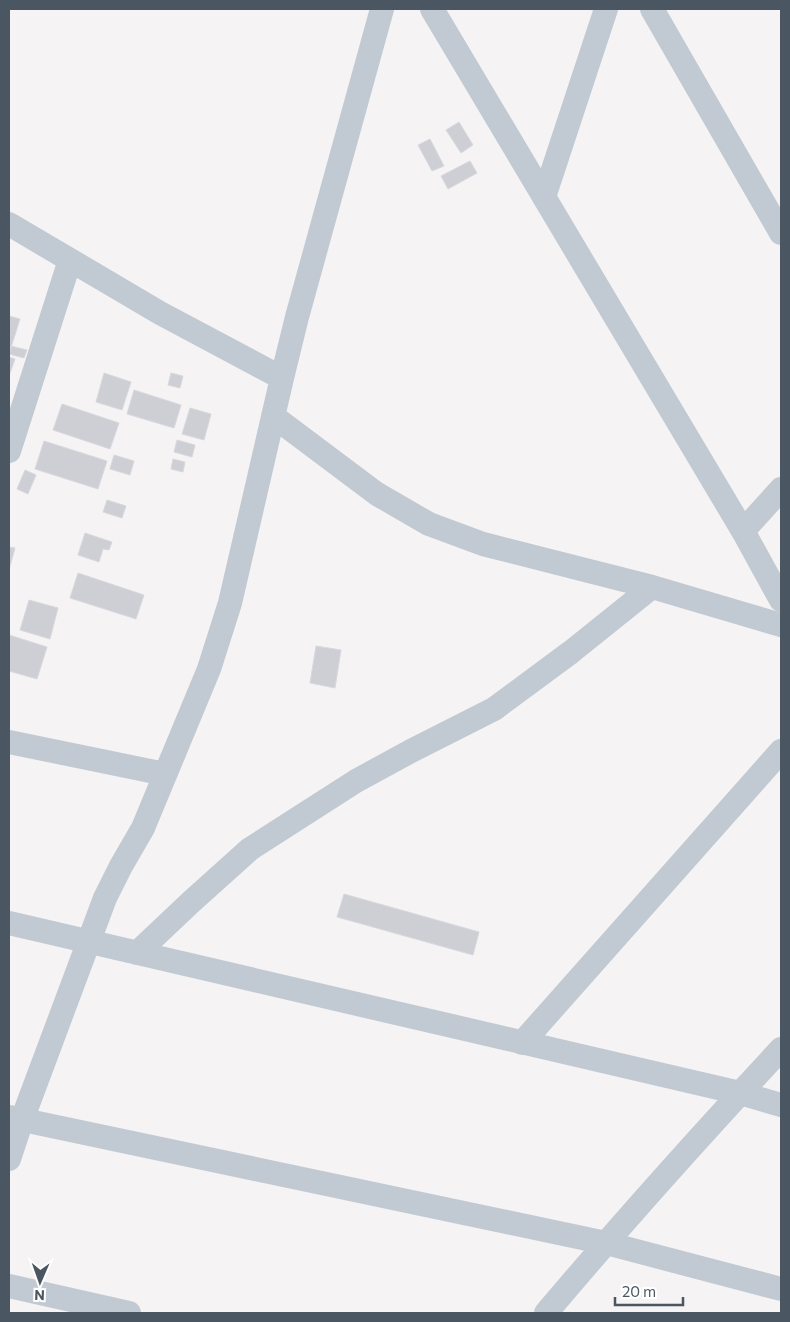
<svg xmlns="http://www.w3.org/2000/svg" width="790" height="1322" font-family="Commissioner,sans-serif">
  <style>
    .building { fill: #cdcfd5; stroke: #d7d9de }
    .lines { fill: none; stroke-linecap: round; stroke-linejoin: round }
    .minor { stroke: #c1cad2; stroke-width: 24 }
  </style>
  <rect width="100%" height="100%" fill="#f5f3f3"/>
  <path class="building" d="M459,122L473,145L461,153L446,130Z
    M430,139L444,166L432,171L418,145Z
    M470,161L477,173L448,189L441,176Z
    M9,316L20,319L9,354Z
    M11,346L27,350L24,358L9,354Z
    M9,357L15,359L9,376Z
    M104,373L131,382L122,410L96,402Z
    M171,373L183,376L180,388L168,385Z
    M134,390L181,405L174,428L127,414Z
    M62,404L119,423L110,449L53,430Z
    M190,408L211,414L204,440L182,434Z
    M177,440L195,445L192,457L174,452Z
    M44,441L107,461L98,489L35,469Z
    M114,455L134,461L130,475L110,469Z
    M173,459L185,462L183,472L171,469Z
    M25,470L36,475L28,494L17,489Z
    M107,500L126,506L122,518L103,512Z
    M85,533L112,542L109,550L103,549L99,562L78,555Z
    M9,547L15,548L9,570Z
    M78,573L144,595L136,619L70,598Z
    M29,600L58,608L50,639L20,630Z
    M9,635L47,647L37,679L9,671Z
    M316,646L341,650L335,688L310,683Z
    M344,894L479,932L473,955L337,917Z"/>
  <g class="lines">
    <path class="minor" d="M432,9L743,531L781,600
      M652,9L781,233
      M544,197L606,9
      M9,224L160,313L282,378
      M273,416L377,494L429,524L483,544L652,587L781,625
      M9,451L70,260
      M743,531L781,489
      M9,742L165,774
      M9,923L740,1093L781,1105
      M137,953L191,902L250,849L356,781L411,751L494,709L571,652L652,587
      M522,1043L781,751
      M9,1117L606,1243L781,1289
      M9,1159L22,1120L105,898L121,866L143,828L209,669L230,603L282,378L297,317L382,9
      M9,1286L129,1313
      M546,1313C622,1223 701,1135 781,1049"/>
  </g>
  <rect width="790" height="1322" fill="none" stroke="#4a5661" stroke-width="20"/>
  <g transform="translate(40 1282) rotate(182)" stroke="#ffffff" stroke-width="4" paint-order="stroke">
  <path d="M0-4L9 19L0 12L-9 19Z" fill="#4a5661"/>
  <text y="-8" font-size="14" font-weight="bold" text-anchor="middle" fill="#4a5661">N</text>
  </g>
  <path d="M615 1297v8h68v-8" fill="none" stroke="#4a5661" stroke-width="2.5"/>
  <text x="622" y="1297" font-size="15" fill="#4a5661" stroke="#ffffff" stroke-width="4" paint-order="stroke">20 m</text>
</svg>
